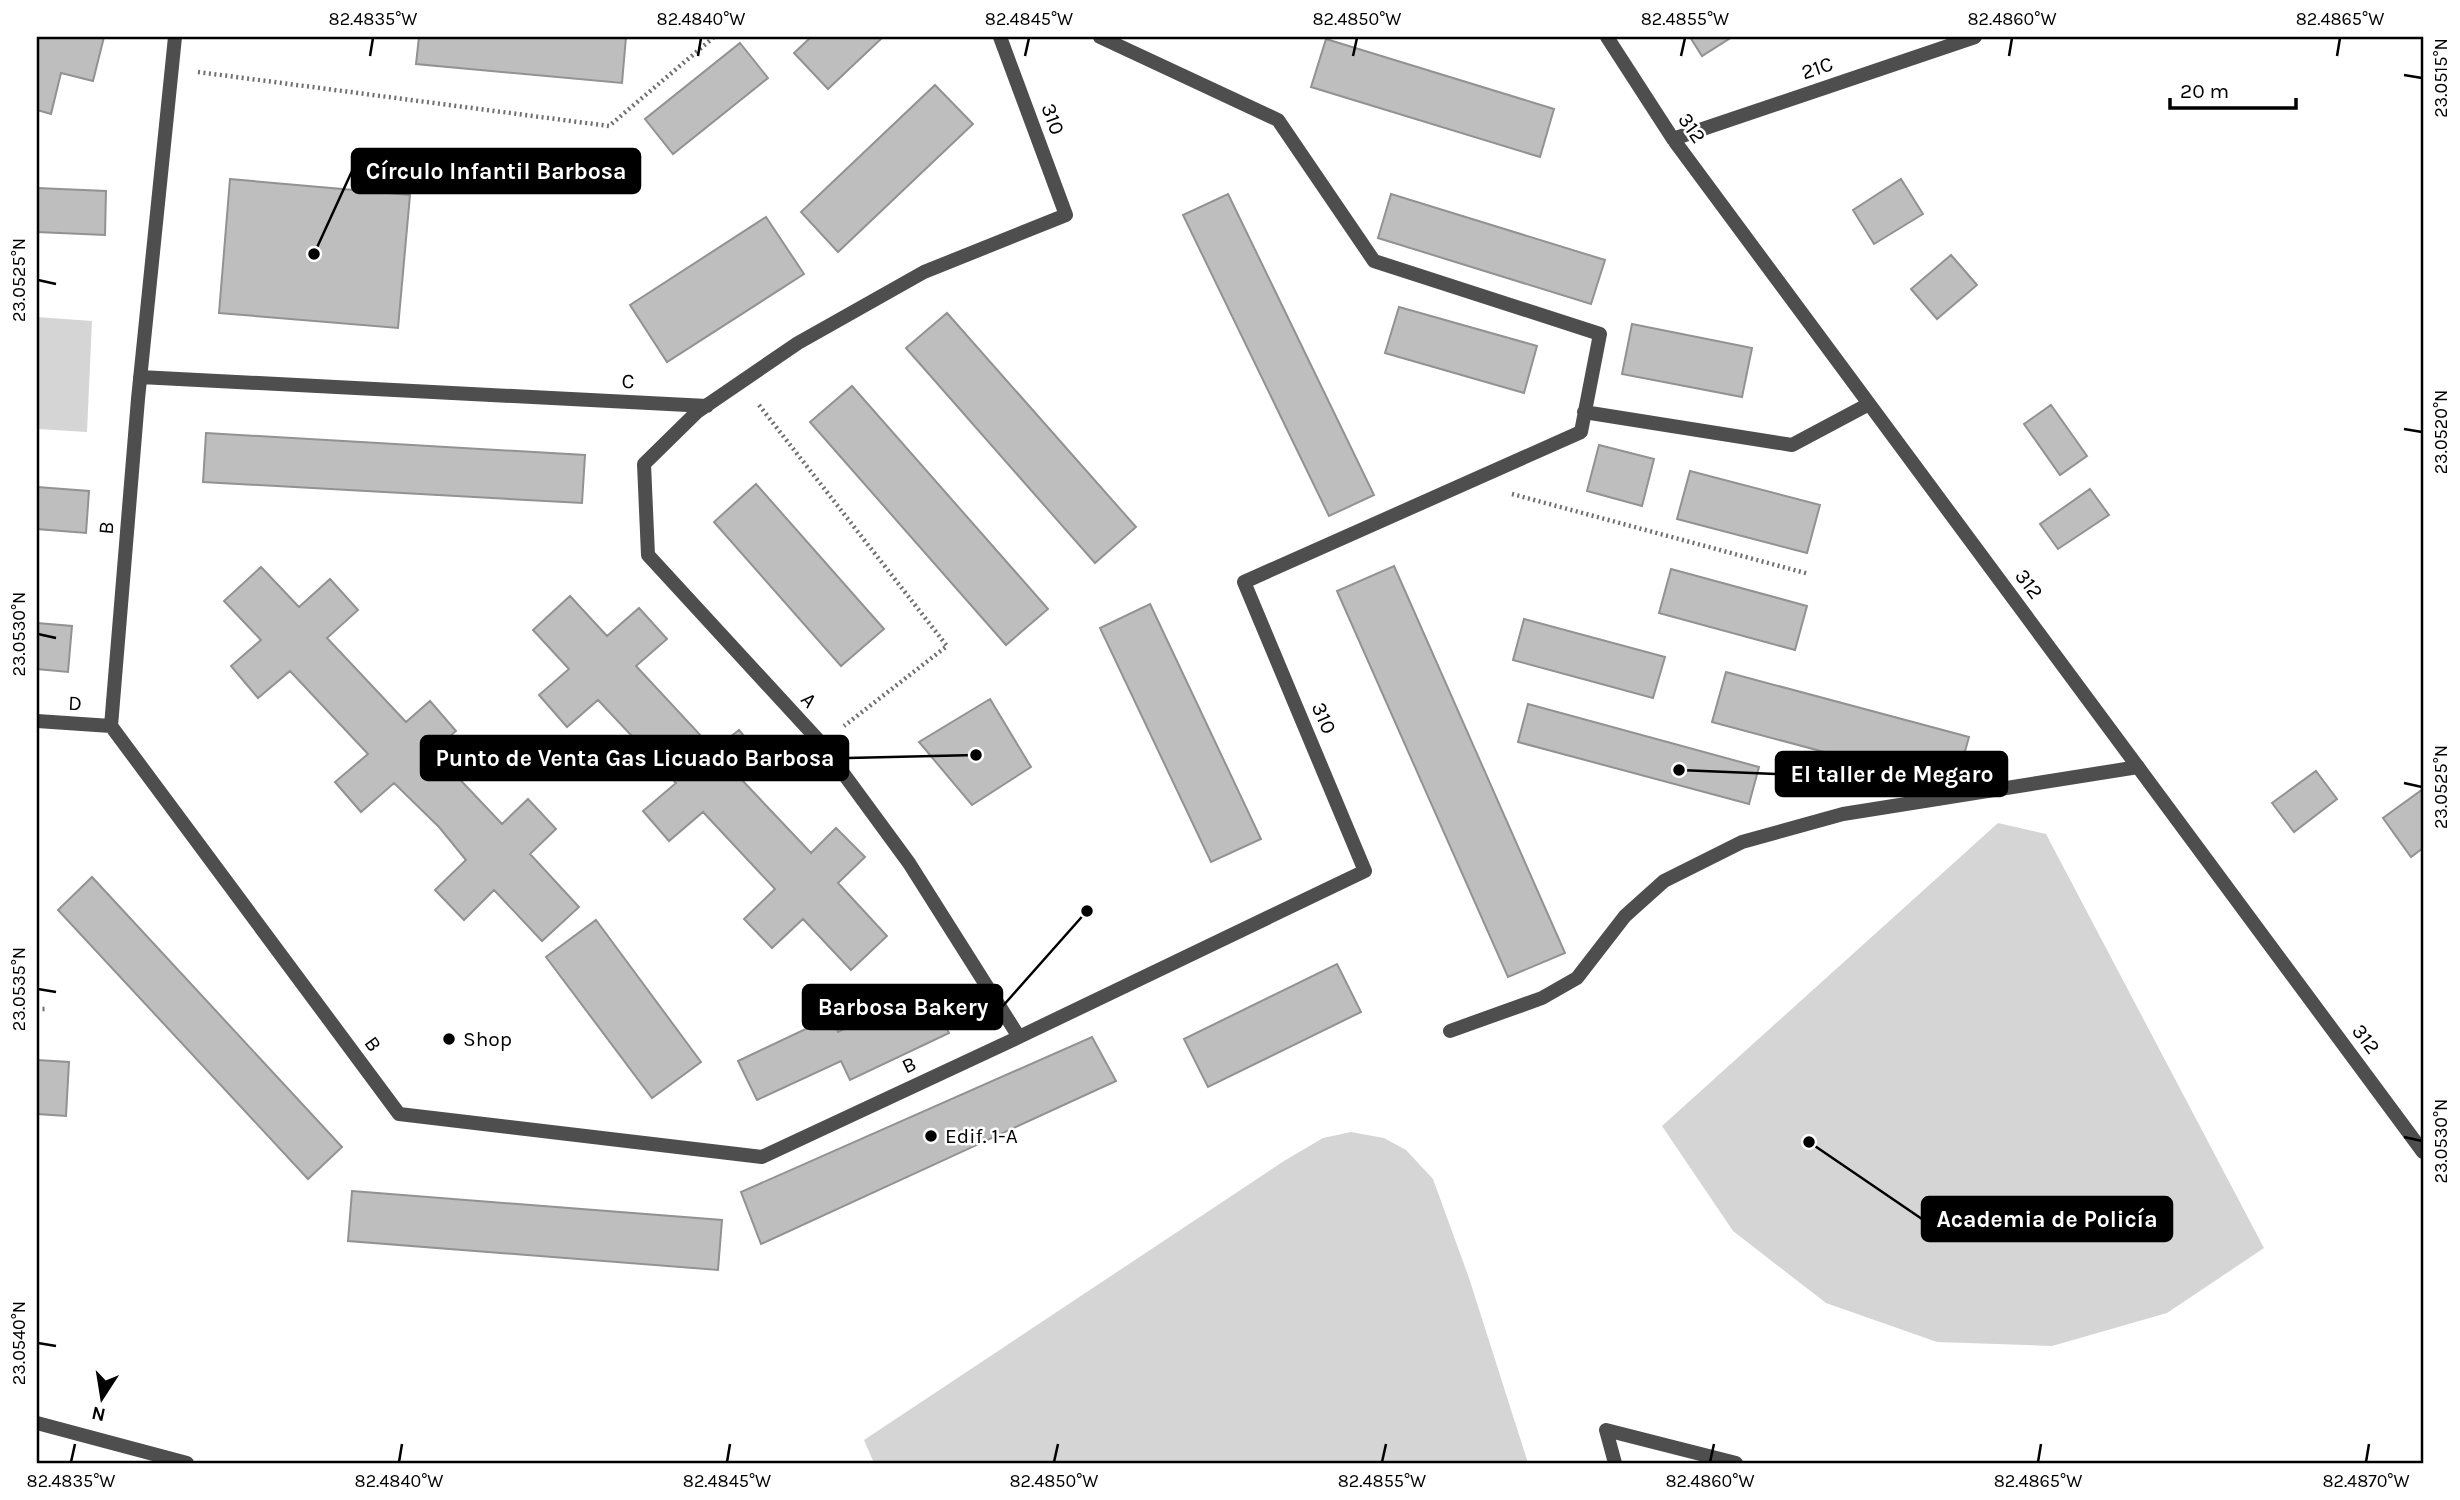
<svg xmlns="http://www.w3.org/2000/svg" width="2460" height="1500" font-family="Karla,sans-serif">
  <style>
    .green { fill: #d5d5d5 }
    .building { fill: #bebebe; stroke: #929292; stroke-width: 2 }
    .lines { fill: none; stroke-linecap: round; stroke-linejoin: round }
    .path { stroke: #707070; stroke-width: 4.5; stroke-dasharray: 2 3.5; stroke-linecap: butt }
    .service { stroke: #4e4e4e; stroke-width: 14 }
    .minor { stroke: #4e4e4e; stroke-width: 14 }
    .ticks { fill: none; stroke: #000; stroke-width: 2.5 }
    .poi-dot { fill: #000; stroke: #fff; stroke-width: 2.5 }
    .labels { text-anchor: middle; stroke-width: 5; stroke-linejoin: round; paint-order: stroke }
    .street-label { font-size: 21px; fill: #000; stroke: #fff }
    .poi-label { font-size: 21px; fill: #000; stroke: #fff; text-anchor: start }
    .leader { fill: none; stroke: #000; stroke-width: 2.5 }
    .callout-dot { fill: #000; stroke: #fff; stroke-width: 2.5 }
    .callout { fill: #000; stroke: #000; stroke-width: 2.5 }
    .callout-label { font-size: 23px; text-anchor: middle; font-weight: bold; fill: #fff }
    .neatline { fill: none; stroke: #000; stroke-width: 2.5 }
    .ticks-label { font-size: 18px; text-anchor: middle; fill: #000 }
  </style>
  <rect width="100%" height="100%" fill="#fff"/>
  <path class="green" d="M37,317L92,321L87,432L37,429Z
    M1998,823L2046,834L2264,1248L2167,1313L2052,1346L1937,1342L1826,1303L1733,1231L1662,1126Z
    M1351,1132L1384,1138L1406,1150L1433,1179L1469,1278L1528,1463H874L864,1440L1284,1161L1323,1138Z"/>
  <path class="building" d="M37,37H104L93,81L61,73L51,114L37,110Z
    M419,37H626L622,83L416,64Z
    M811,37H883L828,89L794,53Z
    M1690,37H1732L1702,56Z
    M1326,39L1554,109L1540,157L1311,87Z
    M740,43L768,78L673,154L645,119Z
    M935,85L973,124L838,252L801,212Z
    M230,179L410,195L398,328L219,313Z
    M1901,179L1923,214L1874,244L1853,210Z
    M37,188L106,191L105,235L37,232Z
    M1228,194L1374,495L1329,516L1183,215Z
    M1391,194L1605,260L1591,304L1378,238Z
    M766,217L804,274L667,362L630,305Z
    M1951,255L1977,285L1937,319L1911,289Z
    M1399,307L1537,346L1524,393L1385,353Z
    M947,313L1136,527L1095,563L906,348Z
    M1632,324L1752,348L1742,397L1622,374Z
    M852,386L1048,609L1006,645L810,422Z
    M2051,405L2087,456L2060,475L2024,424Z
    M206,433L585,455L582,503L203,482Z
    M1599,445L1654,459L1642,506L1587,491Z
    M1690,471L1820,505L1807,553L1677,519Z
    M756,484L884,629L841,666L714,522Z
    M37,487L89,491L86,533L37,529Z
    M2090,489L2109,515L2058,549L2040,524Z
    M1394,566L1565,953L1508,977L1337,591Z
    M261,567L299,607L330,579L358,610L327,638L406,722L430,701L456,731L433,751L502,824L528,799L556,829L530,854L579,907L542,941L494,890L464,920L435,890L466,860L439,827L394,783L361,812L335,782L368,754L290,671L258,698L231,666L261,640L224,601Z
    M1671,569L1807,606L1795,650L1659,613Z
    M570,596L607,636L639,608L667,639L636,666L714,750L739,730L764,760L741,779L811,853L836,828L865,857L838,883L887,936L851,970L803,919L772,948L744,919L775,889L703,812L669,841L643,811L676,783L598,700L567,727L539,695L569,669L533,630Z
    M1150,604L1261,839L1211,862L1100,628Z
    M1524,619L1665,657L1653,698L1513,660Z
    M37,623L72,626L68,672L37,669Z
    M1726,672L1969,737L1955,787L1712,722Z
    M990,699L1031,767L972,805L919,742Z
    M1528,704L1759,767L1749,804L1518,742Z
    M2316,771L2337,799L2294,832L2272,803Z
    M2423,789V848L2411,857L2383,818Z
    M92,877L342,1147L308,1179L58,910Z
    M596,920L701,1062L652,1098L546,957Z
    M1337,964L1361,1012L1208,1087L1184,1039Z
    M928,990L949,1033L850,1080L841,1061L757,1100L738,1061L831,1017L838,1032Z
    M1092,1037L1116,1081L761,1244L741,1192Z
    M37,1060L69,1062L66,1116L37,1114Z
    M352,1191L722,1220L718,1270L348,1241Z"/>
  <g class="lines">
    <path class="path" d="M198,72L609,126L714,37
      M759,405L947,646L844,726
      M1512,494L1809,574
      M37,1009H45"/>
    <path class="service" d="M1450,1031L1542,998L1577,978L1625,916L1664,881L1742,842L1843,814L2138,767
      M1615,1463L1606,1430L1736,1463"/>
    <path class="minor" d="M175,37L138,399L111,726L399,1114L762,1157L1019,1037L1365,871L1244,582L1581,432L1600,334L1374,261L1278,120L1100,37
      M1000,37L1066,215L924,272L798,343L697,412L644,464L648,555L821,743L909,863L1019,1037
      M1607,37L1673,139L2423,1152
      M1673,139L1975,37
      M140,377L707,406
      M1584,412L1792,445L1869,404
      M37,721L111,726
      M37,1423L187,1463"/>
  </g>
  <path class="ticks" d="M370,56L373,38M698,56L701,38M1025,56L1029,38M1353,56L1357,38M1681,56L1685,38M2009,56L2012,38M2337,56L2340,38M2404,75L2422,78M38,280L56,284M2404,429L2422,432M38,634L56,638M2404,783L2422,787M38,989L56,992M2404,1137L2422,1141M38,1343L56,1346M71,1462L75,1444M399,1462L402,1444M727,1462L730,1444M1054,1462L1058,1444M1382,1462L1386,1444M1710,1462L1714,1444M2038,1462L2041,1444M2366,1462L2369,1444"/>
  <g class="poi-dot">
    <circle cx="449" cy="1039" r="7"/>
    <circle cx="931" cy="1136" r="7"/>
  </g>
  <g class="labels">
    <g class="street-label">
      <text transform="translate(1817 68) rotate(-19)" y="7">21C</text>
      <text transform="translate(1053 119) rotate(70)" y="7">310</text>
      <text transform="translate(1692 128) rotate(55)" y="7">312</text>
      <text transform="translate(628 381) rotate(3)" y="7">C</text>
      <text transform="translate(106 528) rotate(-85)" y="7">B</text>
      <text transform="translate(2029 584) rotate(53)" y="7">312</text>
      <text transform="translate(809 700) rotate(47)" y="7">A</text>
      <text transform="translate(75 703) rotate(3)" y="7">D</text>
      <text transform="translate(1324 718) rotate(67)" y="7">310</text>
      <text transform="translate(2366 1039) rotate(53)" y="7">312</text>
      <text transform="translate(373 1044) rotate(54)" y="7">B</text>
      <text transform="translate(909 1065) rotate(-25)" y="7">B</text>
    </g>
    <g class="poi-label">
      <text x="463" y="1046">Shop</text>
      <text x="945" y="1143">Edif. 1-A</text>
    </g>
  </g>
  <path class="leader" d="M314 254L352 171M976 755L848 758M1679 770L1776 774M1087 911L1002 1007M1809 1142L1922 1219"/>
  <g class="callout-dot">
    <circle cx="314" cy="254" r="7"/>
    <circle cx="976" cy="755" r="7"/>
    <circle cx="1679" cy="770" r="7"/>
    <circle cx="1087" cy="911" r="7"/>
    <circle cx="1809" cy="1142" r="7"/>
  </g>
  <g class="callout">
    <rect x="352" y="149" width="288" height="44" rx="7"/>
    <rect x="421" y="736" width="427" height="44" rx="7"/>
    <rect x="1776" y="752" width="231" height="44" rx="7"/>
    <rect x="803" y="985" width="199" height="44" rx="7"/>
    <rect x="1922" y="1197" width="250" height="44" rx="7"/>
  </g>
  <g class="callout-label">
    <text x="496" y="179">Círculo Infantil Barbosa</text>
    <text x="635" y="766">Punto de Venta Gas Licuado Barbosa</text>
    <text x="1892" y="782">El taller de Megaro</text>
    <text x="903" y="1015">Barbosa Bakery</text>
    <text x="2047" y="1227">Academia de Policía</text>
  </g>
  <rect width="2460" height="1500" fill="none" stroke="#ffffff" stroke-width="77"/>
  <g transform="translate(102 1398) rotate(192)" stroke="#ffffff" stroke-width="5" paint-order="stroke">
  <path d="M0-5L12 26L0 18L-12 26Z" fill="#000000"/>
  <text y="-10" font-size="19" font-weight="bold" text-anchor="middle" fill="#000000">N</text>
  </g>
  <path d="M2170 98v10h126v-10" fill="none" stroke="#000000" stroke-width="3.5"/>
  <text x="2180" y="98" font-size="21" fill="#000000" stroke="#ffffff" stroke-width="5" paint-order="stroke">20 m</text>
  <rect x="38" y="38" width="2384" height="1424" class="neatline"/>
  <g class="ticks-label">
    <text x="373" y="25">82.4835°W</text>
    <text x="701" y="25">82.4840°W</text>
    <text x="1029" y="25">82.4845°W</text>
    <text x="1357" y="25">82.4850°W</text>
    <text x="1685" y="25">82.4855°W</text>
    <text x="2012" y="25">82.4860°W</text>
    <text x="2340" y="25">82.4865°W</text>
    <text transform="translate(2441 78) rotate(-90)" y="6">23.0515°N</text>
    <text transform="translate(19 280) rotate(-90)" y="6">23.0525°N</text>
    <text transform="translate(2441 432) rotate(-90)" y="6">23.0520°N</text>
    <text transform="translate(19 634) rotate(-90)" y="6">23.0530°N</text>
    <text transform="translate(2441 787) rotate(-90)" y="6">23.0525°N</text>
    <text transform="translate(19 989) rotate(-90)" y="6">23.0535°N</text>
    <text transform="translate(2441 1141) rotate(-90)" y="6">23.0530°N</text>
    <text transform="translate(19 1343) rotate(-90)" y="6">23.0540°N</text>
    <text x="71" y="1487">82.4835°W</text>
    <text x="399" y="1487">82.4840°W</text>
    <text x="727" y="1487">82.4845°W</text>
    <text x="1054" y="1487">82.4850°W</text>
    <text x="1382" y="1487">82.4855°W</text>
    <text x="1710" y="1487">82.4860°W</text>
    <text x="2038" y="1487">82.4865°W</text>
    <text x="2366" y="1487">82.4870°W</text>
  </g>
</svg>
